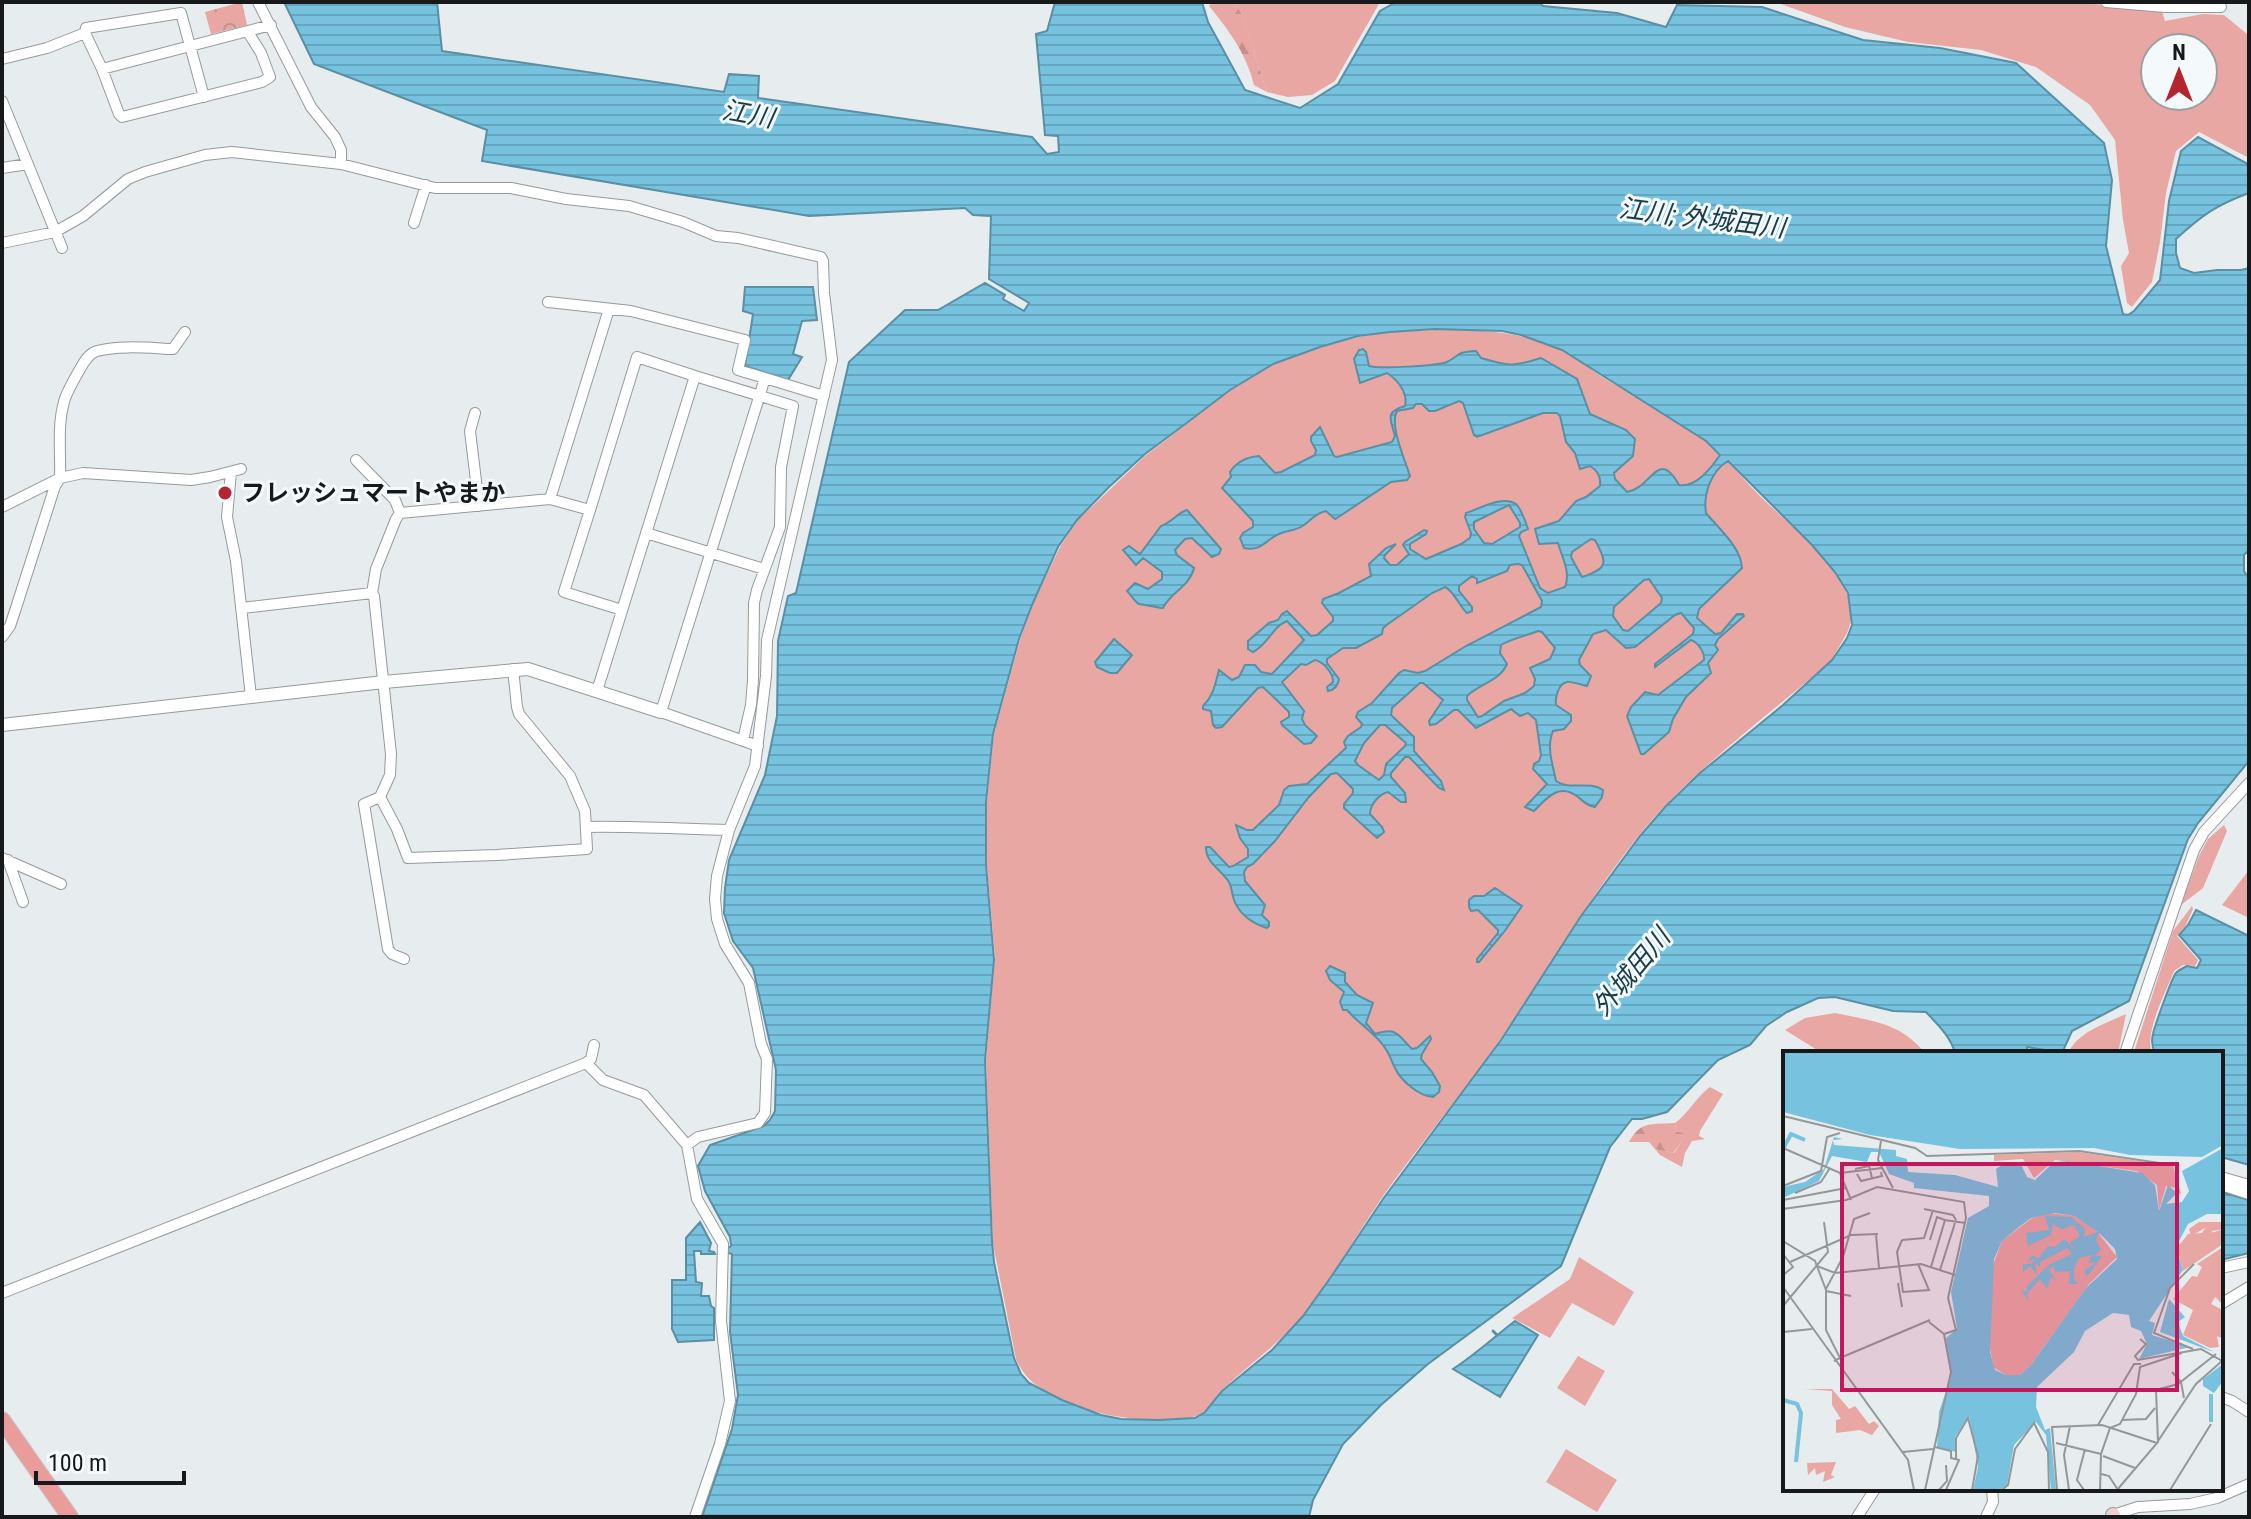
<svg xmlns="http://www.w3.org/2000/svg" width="2251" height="1519" font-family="'Roboto Condensed','Noto Sans JP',sans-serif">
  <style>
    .grass { fill: #e8a7a3; fill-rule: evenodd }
    .forest { fill: url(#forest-firs) }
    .park { fill: url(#park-crowns) }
    .water { fill: url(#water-rules); stroke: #5a8fa4; stroke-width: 2; fill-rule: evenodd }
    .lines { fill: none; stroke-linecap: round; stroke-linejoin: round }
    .stream { stroke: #5a8fa4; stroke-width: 3 }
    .minor-casing { stroke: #969a9c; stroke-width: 12 }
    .tertiary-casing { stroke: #969a9c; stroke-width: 14 }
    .secondary-casing { stroke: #969a9c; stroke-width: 16 }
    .primary-casing { stroke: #c7c8c8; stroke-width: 18 }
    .minor { stroke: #fff; stroke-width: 10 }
    .tertiary { stroke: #fff; stroke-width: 12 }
    .secondary { stroke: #f4cecd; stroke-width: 14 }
    .primary { stroke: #ea9c9b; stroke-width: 16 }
    .poi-dot { fill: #b6252f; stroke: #f4f9fc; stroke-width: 3 }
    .labels { text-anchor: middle; stroke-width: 6; stroke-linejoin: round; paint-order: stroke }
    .poi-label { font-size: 24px; font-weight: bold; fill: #17191a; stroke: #f4f9fc; text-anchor: start }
    .water-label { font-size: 26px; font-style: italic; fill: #193c49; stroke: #f4f9fc }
    .inset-river { fill: none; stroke: #76c2df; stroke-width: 4 }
    .inset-road { fill: none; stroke: #949899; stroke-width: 2 }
    .view { fill: #c2185b; fill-opacity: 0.15; stroke: #c2185b; stroke-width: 4 }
    .inset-edge { fill: none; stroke: #17191a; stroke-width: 4 }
  </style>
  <defs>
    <pattern id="forest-firs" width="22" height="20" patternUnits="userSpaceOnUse" patternTransform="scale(2)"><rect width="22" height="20" fill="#e8a7a3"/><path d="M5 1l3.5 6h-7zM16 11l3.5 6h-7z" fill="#c68f8c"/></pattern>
    <pattern id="park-crowns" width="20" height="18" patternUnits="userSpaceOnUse" patternTransform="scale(2)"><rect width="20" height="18" fill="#e8a7a3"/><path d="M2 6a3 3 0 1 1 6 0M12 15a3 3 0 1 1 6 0" fill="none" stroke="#c68f8c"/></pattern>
    <pattern id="water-rules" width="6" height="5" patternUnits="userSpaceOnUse" patternTransform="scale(2)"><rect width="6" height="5" fill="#76c2df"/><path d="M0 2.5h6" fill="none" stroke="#65a6bf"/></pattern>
  </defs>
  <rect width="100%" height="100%" fill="#e7ecee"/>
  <path class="grass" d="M1234,2H1380L1335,81L1312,95L1288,97L1267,92L1241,14Z
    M1775,2H2075L2162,11L2165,21L2203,14L2224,15L2247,34L2249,57V158L2199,132L2176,151L2166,193L2160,242L2152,282L2132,307L2127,303L2121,266L2129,253L2123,220L2115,140L2090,105L2036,67L1981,50L1908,42L1845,27ZM2155,48H2203V96H2155Z
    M1435,330C1480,330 1519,330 1560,350C1576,358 1591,370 1607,380C1640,399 1675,418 1706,441C1725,456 1740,476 1757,493C1783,520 1844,567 1850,604C1855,631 1841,639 1832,660C1767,717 1689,772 1636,839C1585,904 1543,976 1497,1044C1460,1097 1418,1146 1381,1199C1355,1237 1332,1278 1304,1314C1280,1343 1251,1363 1224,1388C1214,1397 1208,1413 1194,1417C1171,1425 1110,1418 1087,1409C1058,1397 1029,1390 1016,1359L993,1244L986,1060L995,957L987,866V801L994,734L1020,640L1032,606L1060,547L1077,521L1145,456L1231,390L1273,364L1320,347L1359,337L1390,332Z
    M2224,825L2227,831L2203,888L2181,905L2199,856L2208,839Z
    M2249,870V918L2222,905Z
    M2192,906L2193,909L2186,925L2177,936L2198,960L2195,966L2183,965L2174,971C2166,992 2144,1032 2152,1053H2135L2134,1052L2173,931Z
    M1835,1013C1871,1021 1900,1022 1925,1053H1822L1785,1030L1805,1018Z
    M2126,1014L2118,1053H2068C2079,1031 2105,1024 2126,1014Z
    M1710,1087L1723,1094L1700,1131L1699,1136L1705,1139L1692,1141L1685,1153L1682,1167L1660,1155L1655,1149L1674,1153L1680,1144L1682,1133H1676L1675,1123C1689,1113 1696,1097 1710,1087Z
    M1579,1257L1634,1292L1614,1326L1572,1303L1550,1338L1512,1318L1570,1279Z
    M1578,1356L1605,1371L1585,1406L1557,1388Z
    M1566,1449L1617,1480L1597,1512L1546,1482Z"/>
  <path class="forest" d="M1212,2H1234L1241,13L1267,92L1254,85C1247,55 1229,30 1209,6Z
    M1675,1123L1676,1132L1683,1133L1680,1144L1673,1153L1655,1149L1649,1142H1629C1641,1120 1652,1125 1675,1123Z"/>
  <path class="park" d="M242,2L247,25L211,34L205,12Z"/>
  <path class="water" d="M284,2H437L442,51L724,92L729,74L759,76L758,98L1032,137L1047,154L1059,152L1058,136L1045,135L1036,34L1047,31L1055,2H1202L1208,22L1245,90L1300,108L1338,84L1380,11L1396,2H1539L1543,6L1617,13L1666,27L1677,5L1762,7L1863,40L1940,48L2016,63L2104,143L2112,180L2106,246L2123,314L2128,315L2134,311L2160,280L2169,201L2181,151L2198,137L2246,163L2249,169V193C2216,205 2201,216 2176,239V253L2180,268L2194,273L2217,270H2241L2249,268V550L2244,555V571L2249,579V761L2198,823L2188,839L2129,1001L2072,1031L2062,1053L2027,1047V1050L2042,1053H1955C1951,1037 1937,1024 1926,1012L1893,1011L1835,997L1818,998L1787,1012L1766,1026L1750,1045L1718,1060L1667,1112L1642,1119H1632L1610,1147L1561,1266L1428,1364L1381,1405L1343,1444L1313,1500L1309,1517H702L732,1429L738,1395L730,1332L732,1254L728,1253V1248L731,1246L730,1237L705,1191L698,1166L710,1145L764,1126L770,1120L775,1111L776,1070L753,968L733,941L724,913L725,888L729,860L765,775L777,716L778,641L788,596L796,593L849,362L905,310H938L985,283L1005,295L1003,299L1024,311L1029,303L989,279L991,216L973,215L965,208L809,216L482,161L487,130L314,64ZM1435,329L1502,331L1521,335L1562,350L1706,441L1720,455C1711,468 1696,488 1679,485C1658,447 1652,488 1627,492L1615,479L1614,473L1633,456L1635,439L1626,430L1590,414L1577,379L1541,358C1513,367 1508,366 1481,358L1476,351C1455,352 1461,355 1447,362C1437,366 1379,369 1369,366L1366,352L1363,349L1359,350L1354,359L1360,383L1387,373C1398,380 1408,393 1405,406C1385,412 1390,418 1395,436L1392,442L1337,457L1334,456L1320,427L1311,437V441L1316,450L1315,455L1281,472L1275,473L1259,456C1247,457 1237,461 1230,472L1231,477L1222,488L1253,521V527L1243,533L1240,538L1244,548C1262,552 1266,539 1279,534C1288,530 1296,531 1304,525C1312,519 1316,513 1326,511L1335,519L1337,518L1391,482L1407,480L1410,476C1405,460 1389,425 1397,411L1413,408L1416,404H1422L1429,411H1435L1459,401L1463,403L1474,435L1477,437L1543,413H1557L1560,416L1566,442L1575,453L1580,469L1590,466C1597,470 1601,477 1600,486L1586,497L1576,501L1559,521L1535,529L1539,544L1558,543C1562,557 1571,573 1565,587L1548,593L1540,588L1519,536L1521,532L1528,529C1526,523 1521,510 1517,505C1504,494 1479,509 1466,513L1465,517L1471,533L1470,538L1461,544L1426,559L1410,549V544L1426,534L1427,531L1424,530L1405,542L1403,545L1409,554L1397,565H1390L1384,558L1385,555L1396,544L1386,548L1369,564L1371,576L1339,593L1323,599L1322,603L1333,617V621L1317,635L1311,636L1287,611L1282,614L1278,620L1269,623L1248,641V649L1253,652C1268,645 1272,627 1287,621L1304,640L1272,674L1261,672L1255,665H1245L1239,677L1232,680L1219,670C1215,684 1214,695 1203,706V709L1211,711L1213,725L1216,728L1222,727L1258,688L1263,687L1289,712V717L1281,722L1282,725L1304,744L1311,743L1317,736L1305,725L1302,719L1304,711L1282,682L1301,664L1306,665L1315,660C1324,662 1333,673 1333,682L1327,687L1328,691C1334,690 1338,686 1339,679L1327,663V659L1343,648H1356L1382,634L1383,628L1388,624L1432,593L1445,587C1455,592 1459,606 1467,613L1472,611V607L1459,591V586L1472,576L1477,579V583L1507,571L1510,565L1518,564L1522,565L1542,601L1541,607L1466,646L1425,671L1418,673L1404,670L1399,673L1372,703L1358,712L1356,717L1362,724L1361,727L1348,736L1344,742L1346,748L1307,784L1289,786L1284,790L1279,805L1253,830H1247L1236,825L1240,838L1248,849V857L1233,866L1229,867L1210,847H1206C1206,864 1221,869 1229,882C1232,888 1232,894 1234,900C1239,914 1253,924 1267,928L1269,926V922L1262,915L1265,905L1245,881L1244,872L1247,867L1253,864L1275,841L1308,798L1331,774L1337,773L1353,789V793L1344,804V808L1377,838L1384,832L1382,827L1370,814C1370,805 1379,794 1388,792L1401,802H1406L1405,793L1391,777V773L1405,757H1409L1439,788L1444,790L1441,781L1414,751V737L1391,715L1392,708L1420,683H1423L1443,700L1429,721L1430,725L1436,724L1454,710H1458L1476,728L1511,709L1520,716L1528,713L1536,720L1541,755L1539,761L1534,764L1533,769L1547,784L1525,807L1534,811C1547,798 1559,782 1578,797C1584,802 1588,806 1595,807L1602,797L1603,790C1589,780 1570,791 1556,781C1553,765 1546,747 1553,731L1564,729L1571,721V715L1556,705C1555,698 1558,684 1567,682C1571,681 1582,685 1587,686L1591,676L1580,665L1579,660L1593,634L1606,630L1626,648L1635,647L1675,615L1681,613L1694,628L1693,634L1655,664V667L1691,640C1699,643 1705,653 1704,660L1658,695L1645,692L1631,707L1627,716L1641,754H1644L1669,732L1673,719L1686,697L1711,673L1708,663L1718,650L1715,645L1718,639L1744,616L1743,614H1737L1721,633L1715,634L1697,618L1699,609L1742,568C1741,547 1719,529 1706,513C1703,494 1711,471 1728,461L1812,545L1835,572L1848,593L1852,625L1847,638L1832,660L1783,705L1700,773L1666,806L1640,836L1581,916L1501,1040L1383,1199L1331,1277L1303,1316L1272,1350L1222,1391L1205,1412L1195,1418L1158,1420L1121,1419L1101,1415L1062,1400L1029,1383L1021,1374L1014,1358L994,1262L992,1241L985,1060L994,960L986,865V802L993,734L1019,639L1032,605L1058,547L1077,520L1109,487L1145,454L1188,422L1230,390L1273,364L1320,347L1358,336L1390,332ZM1509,505L1520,523V527L1492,544L1484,543L1474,529V522ZM1591,539L1595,540C1607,563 1609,568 1582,577L1571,557L1572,552ZM1649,579L1662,598L1661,603L1628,631L1623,630L1613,616L1614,607L1644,580ZM1538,631L1542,632L1555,648L1550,659L1530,668L1535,679L1534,686L1525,693L1504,701L1482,716L1478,717L1467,700V696C1479,684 1500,681 1507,664L1500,653L1501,645C1513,638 1526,636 1538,631ZM1380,725H1385L1406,743L1405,746L1386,764L1384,775L1379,780L1358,765L1355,761L1364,743Z
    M745,287H813L817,320L802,321L793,354L802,357L788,380L745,366L753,314L743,311Z
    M1187,510L1221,549L1219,554L1212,557L1192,538L1185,539L1175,550L1177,555L1194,568C1190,586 1170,593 1163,608C1160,608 1141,604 1139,604C1135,602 1131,595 1127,591L1135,583L1148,589L1162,579V572L1143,558L1136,565L1123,550L1129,546L1140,554L1161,526C1171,523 1177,513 1187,510Z
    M1114,639L1132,655L1117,673H1110L1097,667L1095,662Z
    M1495,888L1522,906L1504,932L1479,962H1477V959L1498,933V930L1478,910L1471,911L1469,907V900L1474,896H1484Z
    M2196,910L2247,935L2249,940V1165L2221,1157V1053H2155C2152,1047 2151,1042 2153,1034C2154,1028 2172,977 2176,973C2179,970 2183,968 2187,966L2197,968L2201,960L2179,935L2188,925Z
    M1330,966L1345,973V982L1357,995L1373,1003L1366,1023L1375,1034C1397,1027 1397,1034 1412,1049L1417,1048L1430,1036L1431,1039L1422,1054L1421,1059L1432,1072L1440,1086L1439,1092L1433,1097C1419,1096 1401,1081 1395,1068C1391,1060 1389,1052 1383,1045C1373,1032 1358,1023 1347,1010H1343L1340,1002L1344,992L1330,980L1326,971Z
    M2221,1192L2249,1200V1253L2221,1260Z
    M700,1222L711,1243L709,1251L714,1252L715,1254H701V1251H694L696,1282L702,1283L701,1296H709L711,1306L714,1308V1340L678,1342L672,1329V1280H686V1238Z
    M1515,1321L1538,1335L1500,1397L1453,1369C1475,1355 1494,1337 1515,1321Z"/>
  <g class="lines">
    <path class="stream" d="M1493,1331L1497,1335"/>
    <g class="minor-casing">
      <path id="minor" d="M258,2L311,107L335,137L341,150V164
        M2106,2L2165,7H2221
        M85,33L86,28L181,13L204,97
        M2,59L47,48L85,33L102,69L271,25
        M102,69L119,114L122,117L262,82L270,77L261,53L248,32
        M2,101L62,248
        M2,168L28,164
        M414,223L426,185
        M2,243L55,232L83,216L128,179L145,172L205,155L232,152L341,164L435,188H511L566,199L629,206L683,222L716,236L738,238L821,257L823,261L824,293L832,360L767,640L766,676L755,766L729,830L717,876L715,899L717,919L725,944L749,983L761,1044L767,1059L765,1113L758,1123L698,1137L687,1145
        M548,302L631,311L745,340L738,370L765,378
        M475,413L470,431L479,506
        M356,460L395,500L400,513
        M231,472L227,517L236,561L251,697
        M550,499L590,510L564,592L622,610
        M2,507L60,478L83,473L191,480L210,477L241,469
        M590,510L637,357L695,376
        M400,513L396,519L376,569L372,593L374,596L391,754L390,775L380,797L364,804L388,949L392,954L404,959
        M400,513L550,499L609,309
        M646,533L764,569
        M242,608L372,593
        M2,637L10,626L15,611L55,486L60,478C61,454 57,426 64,402C65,396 76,376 80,369C84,362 89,353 97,351C120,345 149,348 173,349L185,332
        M597,691L695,376L793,406L781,467L780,527L757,590L754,603L753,680L751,705L743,740
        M758,746L661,712L765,378L824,396
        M380,797L397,829L408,858L497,855L587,849L585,811L570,776L519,714L517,707L513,669
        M586,827C634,826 681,829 729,830
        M2,858L61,884
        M8,860L23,902
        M2125,1053L2194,850L2204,832L2249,783
        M586,1063L603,1080L644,1095L687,1145L697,1199L723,1244L721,1321L730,1401L720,1444L695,1517
        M2221,1177L2249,1185
        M2221,1185L2249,1194
        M2221,1268L2249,1262
        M2,1293L586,1063L591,1059L594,1045
        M2221,1304L2249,1287
        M2221,1397L2232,1401L2249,1412
        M2113,1515L2138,1507L2190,1504L2217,1498L2249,1484
        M1857,1517L1875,1489
        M1986,1517L1993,1502L1992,1489"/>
    </g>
    <g class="tertiary-casing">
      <path id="tertiary" d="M2,725L384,682L528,669L661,712"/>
    </g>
    <g class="secondary-casing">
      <path id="secondary" d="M2113,1515V1517"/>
    </g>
    <g class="primary-casing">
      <path id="primary" d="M2,1420L70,1517"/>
    </g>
    <use href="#minor" class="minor"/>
    <use href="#tertiary" class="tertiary"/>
    <use href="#secondary" class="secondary"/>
    <use href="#primary" class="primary"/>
  </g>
  <circle class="poi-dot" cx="225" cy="493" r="8"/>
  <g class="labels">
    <g class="poi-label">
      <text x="241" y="501">フレッシュマートやまか</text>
    </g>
    <g class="water-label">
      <text transform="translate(748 114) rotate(10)" y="9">江川</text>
      <text transform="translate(1702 218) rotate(7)" y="9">江川; 外城田川</text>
      <text transform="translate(1631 972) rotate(-50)" y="9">外城田川</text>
    </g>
  </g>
  <g transform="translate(1783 1051)">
    <rect width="440" height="440" fill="#e7ecee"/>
    <path d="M295,101L390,115L398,142L392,147L394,137L383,135L376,159L374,134L354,120L272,109L251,127L240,108L211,110V104ZM266,162L291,165L313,179L334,206L306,233L248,314L237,324H223L211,317L207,298V222L219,190L249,167ZM422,177L428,182L440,178V193L400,220L394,197L405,183L419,182ZM440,196V254L432,246L428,253L440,259V288L434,285L436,296L427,297L400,284L410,259L390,248L409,225L414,226L419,216L414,213ZM22,338H49L66,358L72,355L86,373L91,370L96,375L89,384L77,379L53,382V369L58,368L49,354V340ZM53,411L48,424L52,426L40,431L42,420L33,424L32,417L25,424L24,412Z" fill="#e8a7a3"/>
    <path d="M416,171H440V178L429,180L430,185L422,177L408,185L406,178Z" fill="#e8a7a3"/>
    <path d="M0,1H440V94L419,106L347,104L311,97L177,98L87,84L0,61ZM51,86L60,88L50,89L51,94L113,99V105L124,108L125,121L172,124L215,136L213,118L223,111H237L244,126L252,129L271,111L285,110L359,122L372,134L376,160L385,134L394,142L383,153L399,151L406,140L399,120L440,97V163H424L405,173L393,196L400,219L366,270L372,272L369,284L407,296L356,308L364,293L358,280L348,276L346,264L330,262L302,280L291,301L254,336L253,356L262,379L267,377L273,439H268L263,384L253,371L231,394L224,434L217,439H190L195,416L186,365L172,386L173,401L154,396L156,361L168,326L163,287L174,278L168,241L185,167L206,155V145L131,137V132L106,123L96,101H88L84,111L49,105L36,130L0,147V136L22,131L41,118ZM272,162L291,165L315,181L301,186L302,178L288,166L262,165L266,179L243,182L245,195L268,184L270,173L279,178L291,174L297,185L287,192L292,200L282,188L272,196L265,195L255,208L250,204L248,206L245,210L253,208L248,213H240V221L247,215L254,224L252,212L257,216V211L284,197L289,203L267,213L243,236L245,241L238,239L246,251L244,243L257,228L264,238L268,226L274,231L266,219L270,215L272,221L287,220L286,233H296L291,229V217L296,207L309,204L305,212L313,211L301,220L303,225L307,222L319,205H312L318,198L313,189L316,182L332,198L334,208L303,237L248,314L237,324H223L212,319L207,301L211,208L219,190L236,176L248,167ZM386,248L402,266L395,271L400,285L431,301L377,281ZM440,313V330L431,342L420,335V328Z" fill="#76c2df" fill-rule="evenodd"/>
    <path class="inset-river" d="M1,96L8,83L22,89M428,343V371M0,349L14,353L18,362L13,411"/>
    <path class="inset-road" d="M0,65L132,97L144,105L296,100L390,114M98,90L95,109L110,137M0,97L57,122L99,117M72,118L86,115L89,127M57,122L68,149M74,123L78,130L99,125L98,121M0,135L38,120L44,86L57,82M12,142L38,131L47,117M0,149L63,137M0,158L63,149L94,136L181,151L183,167L165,247L173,279L161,283M141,158L170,164L173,169M93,183L96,217M119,189L114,201L120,241L146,239L135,213M119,189L141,187L150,159M147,189L154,166L162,169M0,190L32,210L43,239V279L57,307L51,310M0,203L10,216L0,224M7,211L68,184L95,183M34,215L52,222L138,213L172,224M148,216L162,169L182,172M157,219L172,172M115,232L119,256M0,236L125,409L131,439M43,238L60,206L71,168L87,162M43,240L68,245M0,255L45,201L41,171M0,281L29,278M357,288L363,293L352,305L355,309L418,298L439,310L413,333L375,390M410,298L371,282L387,237L411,213M57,307L147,269M389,321L398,331L401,347M373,339L395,333L433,303M339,369L363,368L372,357M315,374L351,313H358M273,392L318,403M152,396L168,400V407L176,409L163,439M120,401L150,398M320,405L352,417M173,408V387L185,367L195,405L189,439M318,423L326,425L335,439M142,439L168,321L161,283L146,271M156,439L164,430L163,414M219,439L225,434L232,398L251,372L265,401L266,439M274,439L269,376L319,374L374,392M286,439L281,404L287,375M301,439L294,429L302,398M317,439L318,403L327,377L337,373L353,343L357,316L399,302M334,439L375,391L373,339M387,439L428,373"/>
    <path class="view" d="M59,113H394V339H59Z"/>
    <rect width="440" height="440" class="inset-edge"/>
  </g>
  <rect width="2251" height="1519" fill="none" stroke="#17191a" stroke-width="8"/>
  <g transform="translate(2179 72)"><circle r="38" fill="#f4f9fc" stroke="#9c9fa2" stroke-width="2"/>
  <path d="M0-6L14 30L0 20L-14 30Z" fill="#b6252f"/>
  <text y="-12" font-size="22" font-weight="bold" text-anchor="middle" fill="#17191a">N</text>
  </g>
  <path d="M36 1471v12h148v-12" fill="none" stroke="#17191a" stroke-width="4"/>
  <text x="48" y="1471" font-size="24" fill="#17191a" stroke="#f4f9fc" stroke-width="6" paint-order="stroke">100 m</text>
</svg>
